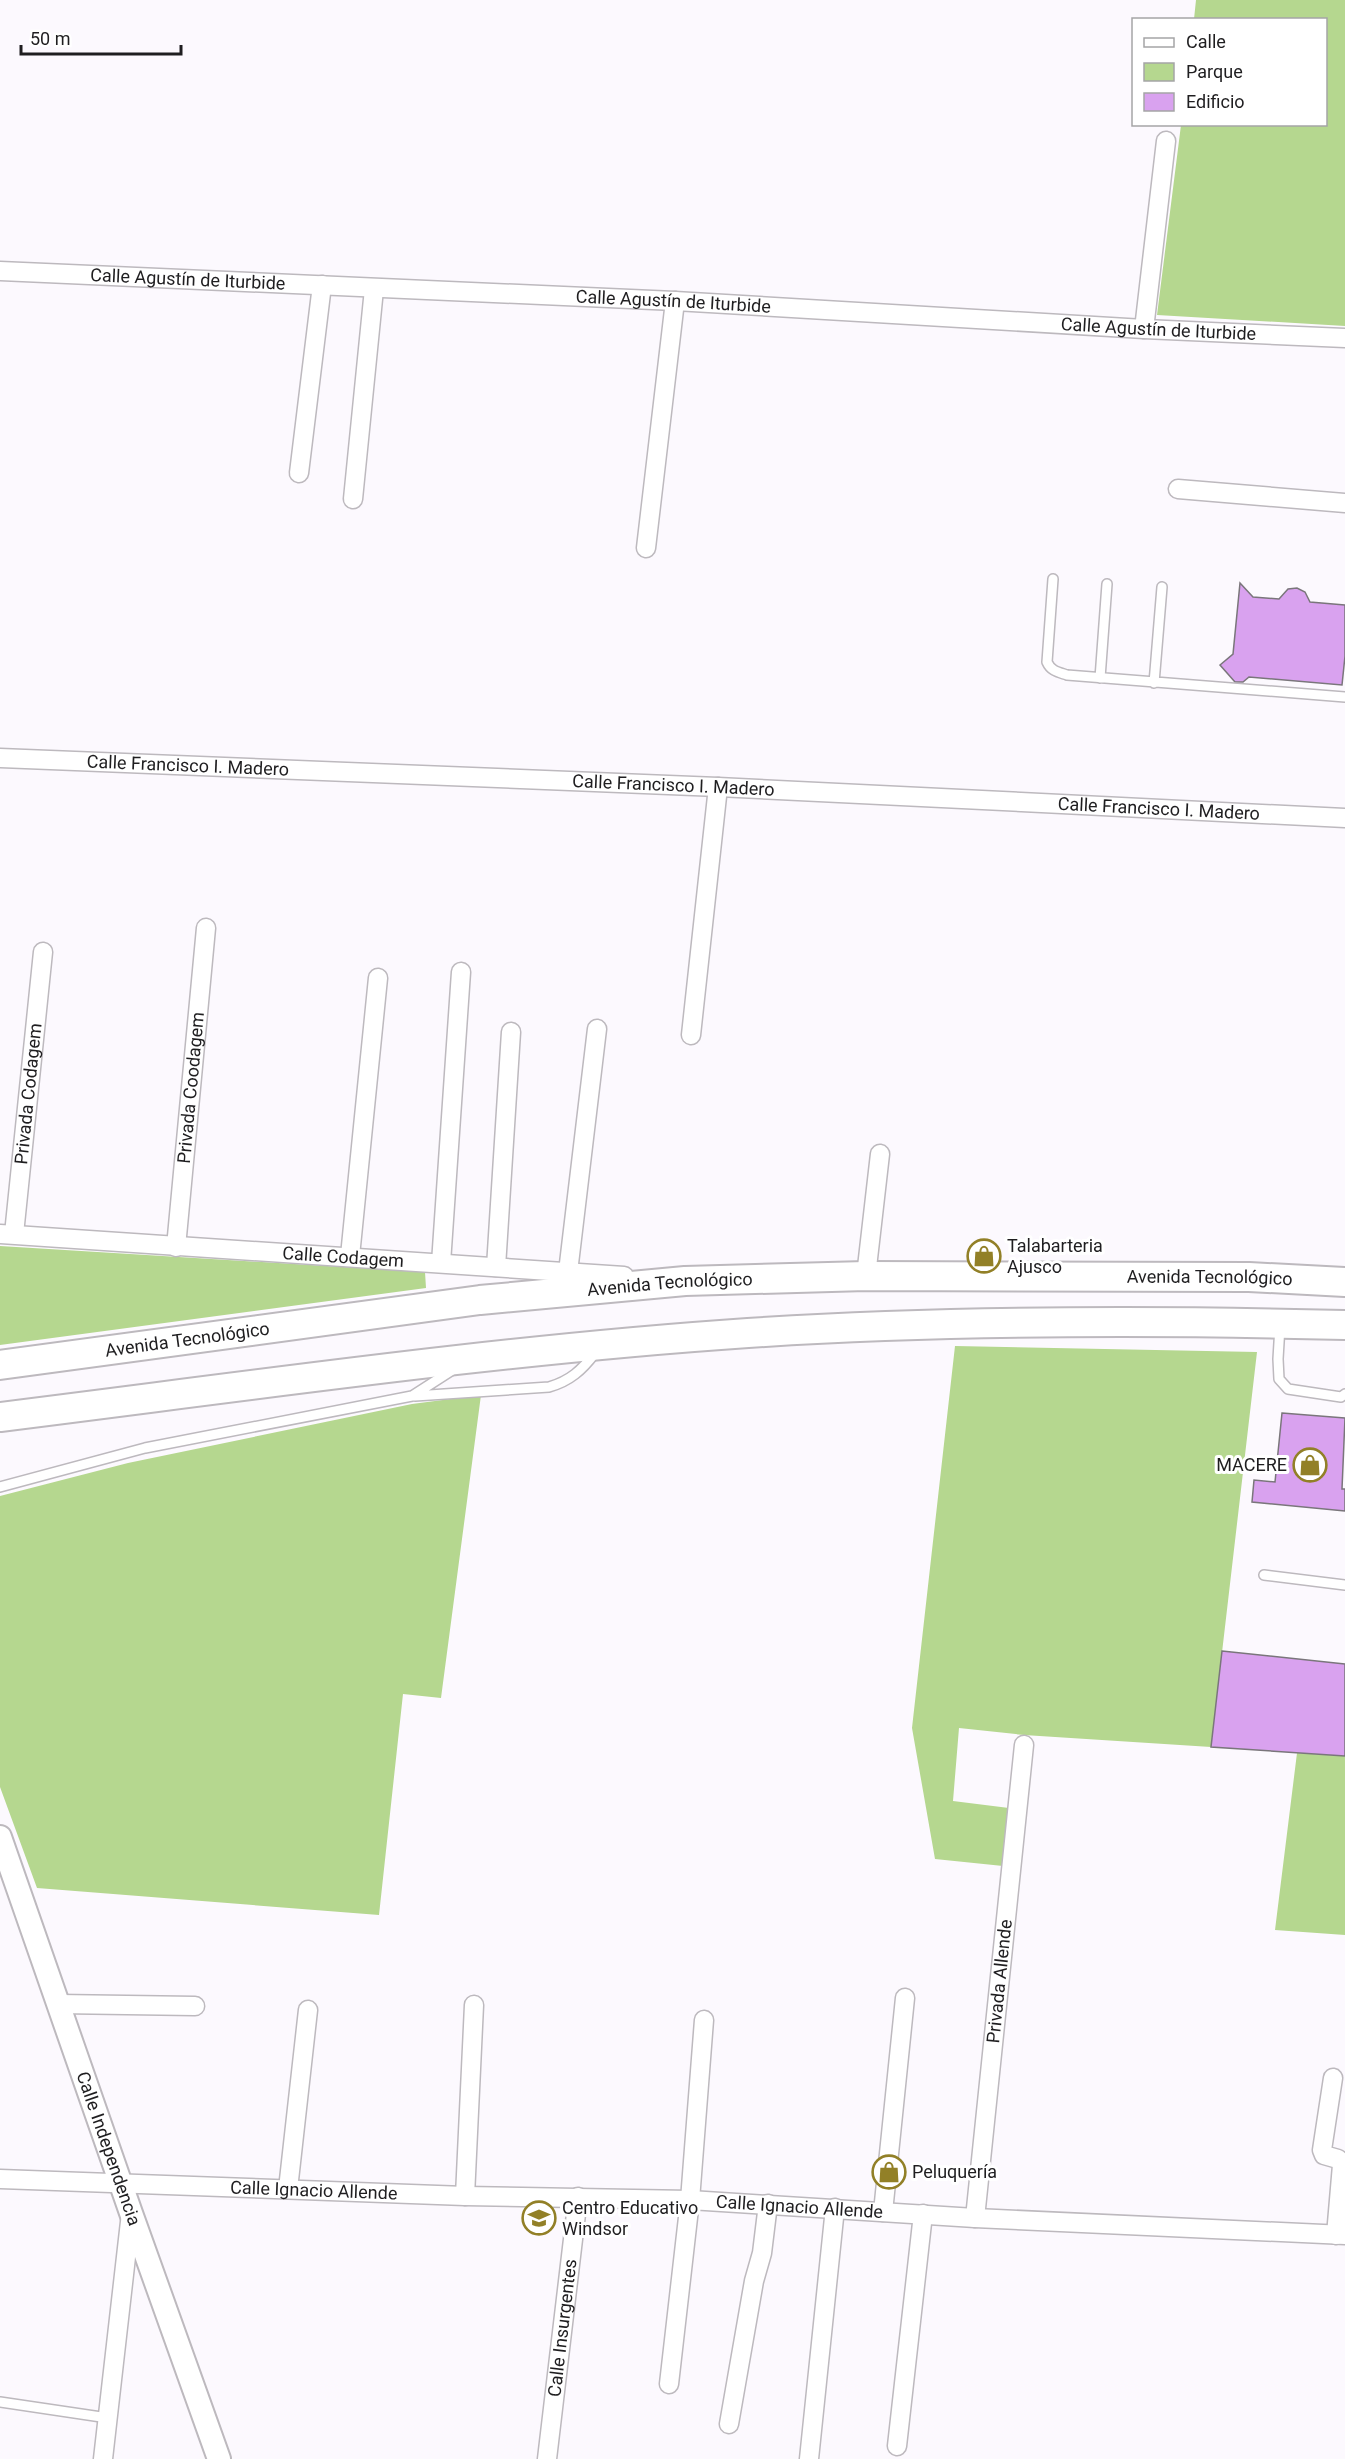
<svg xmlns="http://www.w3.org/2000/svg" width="1345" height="2459" font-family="Roboto,sans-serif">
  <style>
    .green { fill: #b5d78f }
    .building { fill: #d9a2ef; stroke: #7a767b; stroke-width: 1.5 }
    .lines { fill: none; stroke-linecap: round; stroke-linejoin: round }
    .service-casing { stroke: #bdb9be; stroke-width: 12 }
    .minor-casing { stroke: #bdb9be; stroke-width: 21 }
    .tertiary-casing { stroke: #bdb9be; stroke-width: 26 }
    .primary-casing { stroke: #bdb9be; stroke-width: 32 }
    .service { stroke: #fff; stroke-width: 9 }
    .minor { stroke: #fff; stroke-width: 18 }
    .tertiary { stroke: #fff; stroke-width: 22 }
    .primary { stroke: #fff; stroke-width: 28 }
    .labels { text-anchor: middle; stroke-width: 6; stroke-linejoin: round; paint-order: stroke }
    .street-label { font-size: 18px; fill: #1f1e20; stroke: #fff }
    .poi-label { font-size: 18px; fill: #1f1e20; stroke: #fff; text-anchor: start }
  </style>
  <rect width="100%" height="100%" fill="#fcf9fe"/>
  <path class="green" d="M1196,0H1345V326L1157,315L1181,125L1326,124V20L1194,19Z
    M0,1246L425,1272L426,1288L0,1345Z
    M955,1346L1257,1352L1211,1747L1024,1735L959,1728L953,1801L1009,1808L1003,1866L935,1859L912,1728Z
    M481,1395L441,1698L403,1694L379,1915L37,1888L0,1787V1496L128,1463L412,1404Z
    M1297,1753L1345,1756V1935L1275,1930Z"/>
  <path class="building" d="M1240,583L1253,597L1279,599L1288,589L1297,588L1305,592L1310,602L1345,605V656L1342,685L1249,677L1243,682H1235L1220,665L1233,654Z
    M1282,1413L1345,1418L1342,1489H1345V1511L1252,1502L1254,1480L1275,1482Z
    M1222,1651L1345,1664V1756L1211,1747Z"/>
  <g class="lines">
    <g class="service-casing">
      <path id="service" d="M1053,579L1047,662C1051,671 1058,672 1067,675L1345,697
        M1100,678L1107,584
        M1154,683L1162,587
        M1280,1326L1278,1359L1279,1379L1288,1389L1341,1397L1345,1394
        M415,1396L549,1387C570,1381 582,1370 595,1353
        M0,1487L145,1448L412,1396L454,1369
        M1264,1575L1345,1585
        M0,2402L108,2418"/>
    </g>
    <g class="minor-casing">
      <g id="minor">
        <path id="s1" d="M0,271L675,301L1144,329L1345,338"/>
        <path d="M1144,329L1166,141"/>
        <path d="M299,473L322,285"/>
        <path d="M1178,489L1345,503"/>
        <path d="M353,499L374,289"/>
        <path d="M646,548L675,301"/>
        <path id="s2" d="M0,758L718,787L1345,818"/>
        <path d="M691,1035L718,787"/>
        <path id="s3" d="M0,1234L624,1276"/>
        <path id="s4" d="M14,1234L43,952"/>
        <path id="s5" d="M176,1247L206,928"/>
        <path d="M350,1256L378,978"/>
        <path d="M441,1263L461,972"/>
        <path d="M496,1267L511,1032"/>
        <path d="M568,1272L597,1029"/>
        <path d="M866,1276L880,1154"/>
        <path d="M58,2004L195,2006"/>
        <path d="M1333,2078L1322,2150L1324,2155L1338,2159L1342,2165L1336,2235"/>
        <path id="s6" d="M0,2179L465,2196L690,2200L975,2218L1345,2235"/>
        <path d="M288,2189L308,2010"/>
        <path d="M465,2196L474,2005"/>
        <path d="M883,2212L905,1998"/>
        <path id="s7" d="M975,2218L1024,1745"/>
        <path d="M669,2384L690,2200L704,2020"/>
        <path d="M729,2424L754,2281L762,2253L768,2204"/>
        <path d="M897,2446L923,2214"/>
        <path d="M103,2459L131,2213"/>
        <path id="s8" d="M547,2459L578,2197"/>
        <path d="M809,2459L835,2208"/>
      </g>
    </g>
    <g class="tertiary-casing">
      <g id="tertiary">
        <path id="s9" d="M0,1837L131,2213L219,2459"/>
      </g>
    </g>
    <g class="primary-casing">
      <g id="primary">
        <path id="s10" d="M0,1365L480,1300L685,1281L866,1276L1249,1277L1345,1282"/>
        <path d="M0,1417C249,1386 498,1350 748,1333C947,1320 1146,1320 1345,1325"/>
      </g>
    </g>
    <use href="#service" class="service"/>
    <use href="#minor" class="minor"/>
    <use href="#tertiary" class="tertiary"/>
    <use href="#primary" class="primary"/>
  </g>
  <defs>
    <g id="shop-ring" transform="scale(1.725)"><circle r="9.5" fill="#fff" stroke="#928027" stroke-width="1.5"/><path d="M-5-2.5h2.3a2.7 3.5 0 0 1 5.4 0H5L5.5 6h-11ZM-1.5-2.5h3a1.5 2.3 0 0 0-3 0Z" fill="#928027"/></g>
    <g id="school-ring" transform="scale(1.725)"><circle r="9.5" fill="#fff" stroke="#928027" stroke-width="1.5"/><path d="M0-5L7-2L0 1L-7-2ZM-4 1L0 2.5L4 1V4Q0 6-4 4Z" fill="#928027"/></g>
  </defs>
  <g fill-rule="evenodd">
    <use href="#shop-ring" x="984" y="1256"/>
    <use href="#shop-ring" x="1310" y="1465"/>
    <use href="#shop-ring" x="889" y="2172"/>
    <use href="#school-ring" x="539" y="2218"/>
  </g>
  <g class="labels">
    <g class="street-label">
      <text dy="6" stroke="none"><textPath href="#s1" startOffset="188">Calle Agustín de Iturbide</textPath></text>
      <text dy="6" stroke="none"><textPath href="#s1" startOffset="674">Calle Agustín de Iturbide</textPath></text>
      <text dy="6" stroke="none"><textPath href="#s1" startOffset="1160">Calle Agustín de Iturbide</textPath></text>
      <text dy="6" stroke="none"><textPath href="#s2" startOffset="188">Calle Francisco I. Madero</textPath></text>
      <text dy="6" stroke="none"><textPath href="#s2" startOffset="674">Calle Francisco I. Madero</textPath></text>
      <text dy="6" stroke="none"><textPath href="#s2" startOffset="1160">Calle Francisco I. Madero</textPath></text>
      <text dy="6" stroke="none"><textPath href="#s5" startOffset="160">Privada Coodagem</textPath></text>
      <text dy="6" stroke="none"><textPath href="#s4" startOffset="141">Privada Codagem</textPath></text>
      <text dy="6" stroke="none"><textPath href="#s3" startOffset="344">Calle Codagem</textPath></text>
      <text dy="6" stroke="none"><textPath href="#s10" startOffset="1215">Avenida Tecnológico</textPath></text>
      <text dy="6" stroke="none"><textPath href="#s10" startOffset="675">Avenida Tecnológico</textPath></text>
      <text dy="6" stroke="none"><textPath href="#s10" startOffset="189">Avenida Tecnológico</textPath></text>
      <text dy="6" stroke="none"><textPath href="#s7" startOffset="238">Privada Allende</textPath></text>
      <text dy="6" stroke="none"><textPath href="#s9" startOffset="330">Calle Independencia</textPath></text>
      <text dy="6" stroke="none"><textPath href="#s6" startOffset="314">Calle Ignacio Allende</textPath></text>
      <text dy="6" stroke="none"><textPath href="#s6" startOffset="800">Calle Ignacio Allende</textPath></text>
      <text dy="6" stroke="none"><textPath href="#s8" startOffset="132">Calle Insurgentes</textPath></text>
    </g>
    <g class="poi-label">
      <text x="1007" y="1252">Talabarteria<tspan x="1007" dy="21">Ajusco</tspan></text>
      <text x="1287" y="1471" text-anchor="end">MACERE</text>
      <text x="912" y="2178">Peluquería</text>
      <text x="562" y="2214">Centro Educativo<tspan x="562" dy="21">Windsor</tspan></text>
    </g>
  </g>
  <rect x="1132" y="18" width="195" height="108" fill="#ffffff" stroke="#a5a5a6" stroke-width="1.5"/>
  <rect x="1144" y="38" width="30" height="9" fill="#ffffff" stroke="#a5a5a6" stroke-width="1.5"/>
  <text x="1186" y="48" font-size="18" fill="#1f1e20">Calle</text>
  <rect x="1144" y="63" width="30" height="18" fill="#b5d78f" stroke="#a5a5a6" stroke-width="1.5"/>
  <text x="1186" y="78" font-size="18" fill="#1f1e20">Parque</text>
  <rect x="1144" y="93" width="30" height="18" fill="#d9a2ef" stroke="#a5a5a6" stroke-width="1.5"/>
  <text x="1186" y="108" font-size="18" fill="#1f1e20">Edificio</text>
  <path d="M21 45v9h160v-9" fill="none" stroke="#1f1e20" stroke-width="3"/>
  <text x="30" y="45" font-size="18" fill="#1f1e20" stroke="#ffffff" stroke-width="4.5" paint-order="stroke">50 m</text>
</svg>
